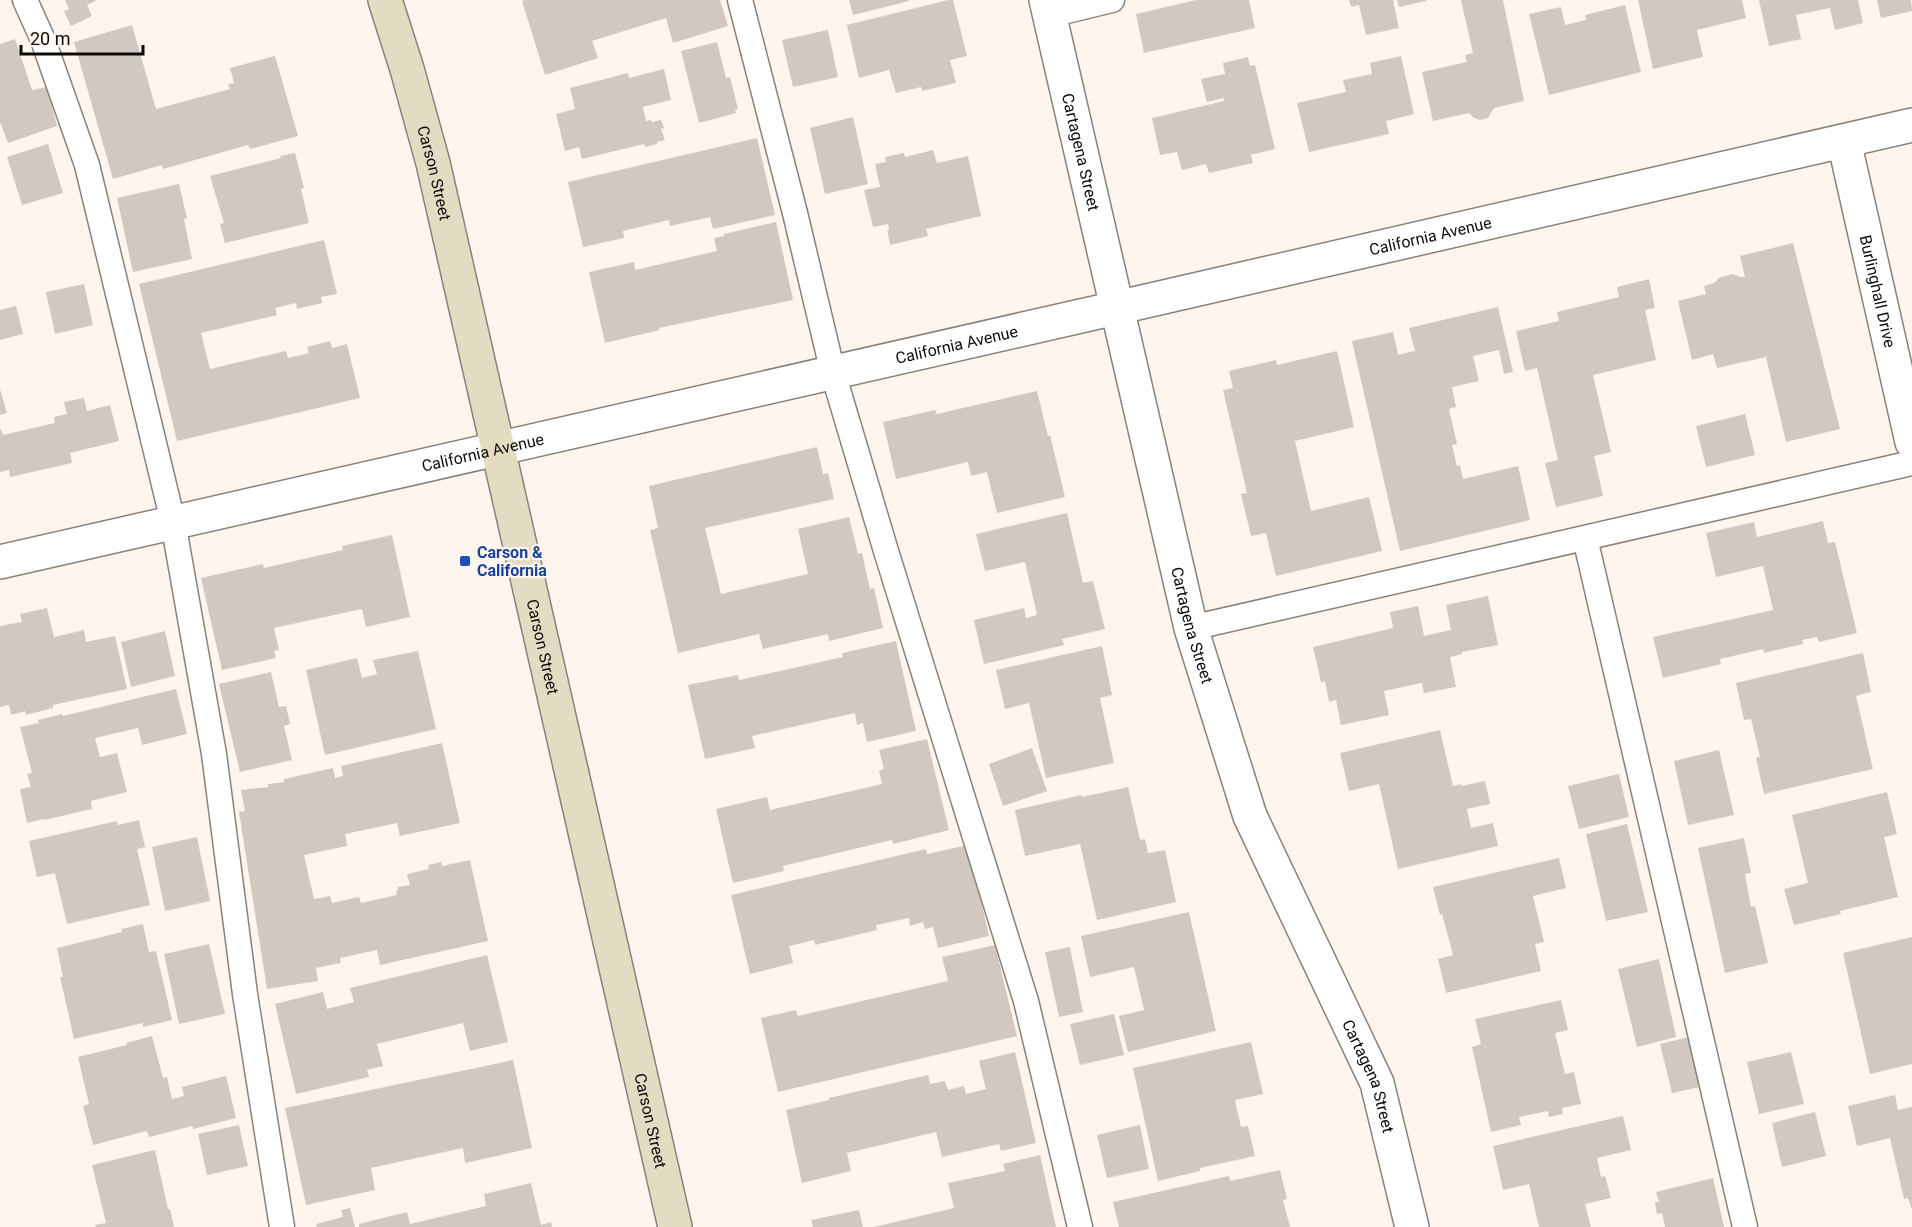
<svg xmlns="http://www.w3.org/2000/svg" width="1912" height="1227" font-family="Roboto,sans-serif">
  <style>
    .building { fill: #d0c8c1 }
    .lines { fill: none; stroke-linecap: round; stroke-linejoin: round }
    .service-casing { stroke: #89827b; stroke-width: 27 }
    .minor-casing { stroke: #89827b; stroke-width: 36 }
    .tertiary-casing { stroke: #89827b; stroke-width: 36 }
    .secondary-casing { stroke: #89827b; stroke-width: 36 }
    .service { stroke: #fff; stroke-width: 24 }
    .minor { stroke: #fff; stroke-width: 33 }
    .tertiary { stroke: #fff; stroke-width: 33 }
    .secondary { stroke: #e4dbc3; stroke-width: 33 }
    .transit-dot { fill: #1a4fb4; stroke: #fef5ee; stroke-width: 2 }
    .labels { text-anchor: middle; stroke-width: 4.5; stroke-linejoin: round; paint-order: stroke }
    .street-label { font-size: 16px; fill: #0d0b08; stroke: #fef5ee }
    .transit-label { font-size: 16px; font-weight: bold; fill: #164399; stroke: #fef5ee; text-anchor: start }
  </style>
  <rect width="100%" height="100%" fill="#fef5ee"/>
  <path class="building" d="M65,0H97L87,5L92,16L71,26L64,11L69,9Z
    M525,0H720L728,26L673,43L666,18L592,41L598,58L545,75L522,1Z
    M849,0H909V1L853,15Z
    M948,0H953L967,56L950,60L956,83L922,91L921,87L896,93L889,70L859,78L847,25Z
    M1196,0H1249L1255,28L1144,53L1136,14Z
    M1349,0H1393L1399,28L1366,35L1359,5L1351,7Z
    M1397,0H1426V1L1399,7Z
    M1461,0H1503L1524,101L1494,108L1488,118L1480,120L1474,118L1469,113L1433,121L1422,72L1467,62L1465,55L1473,53Z
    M1638,0H1742L1746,18L1697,30L1703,57L1653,69Z
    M1759,0H1858L1863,23L1835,30L1830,8L1796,15L1801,39L1769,46Z
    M1877,0H1911L1912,11L1881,18Z
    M1625,5L1641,72L1549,95L1529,14L1561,7L1565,25L1586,20L1585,15Z
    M132,25L156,109L230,89L228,84L234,83L230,68L275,56L298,136L250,149L248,145L163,169L162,165L113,179L74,42Z
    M828,30L838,77L793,87L782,40Z
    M15,39L32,90L47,87L57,126L8,143L0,122V44Z
    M717,42L726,78L730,77L738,109L735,110L736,113L699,123L681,51Z
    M1401,56L1414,114L1386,121L1389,134L1309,152L1297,103L1346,92L1343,80L1372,74L1370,63Z
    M1248,57L1250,66L1255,65L1275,149L1251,155L1253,163L1209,173L1206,164L1182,170L1177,152L1160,155L1152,118L1224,101V98L1207,102L1201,79L1225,74L1223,63Z
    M664,69L671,100L643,107L646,121L651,120L652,122L661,120L664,128L661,129L665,140L657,142V144L645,147L644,144L582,159L579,147L565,151L556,114L575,109L570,88L628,73L629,78Z
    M853,117L868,184L825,194L810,128Z
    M757,138L775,215L713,229L710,217L670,226L669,220L623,231L624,238L583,247L568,182Z
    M48,144L63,193L22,205L7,157Z
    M933,150L937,163L968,156L981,216L926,229L928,236L890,245L887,230H889L888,224L873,227L864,190L880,187L875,164L886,162L885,157L904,153L905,157Z
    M295,153L304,188L301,189L309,223L225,243L220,224L224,223L210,176L281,158L280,156Z
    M179,184L187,218L184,219L192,259L133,272L117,198Z
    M776,222L793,300L659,328L660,330L605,343L589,272L634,262L635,270L717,251L714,238L724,236V234Z
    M324,240L337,294L321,297L322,303L297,309L296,303L275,308L277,315L201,333L210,369L286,351L288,358L309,353L307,347L330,341L332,348L347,344L360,398L177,441L139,284Z
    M1793,243L1840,429L1786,442L1766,357L1717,368L1713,354L1692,360L1678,301L1706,294L1704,286L1714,283L1719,278L1732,274L1740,277H1745L1740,256Z
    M1649,279L1655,308L1645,310L1656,360L1593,375L1611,452L1594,456L1603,496L1556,507L1545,463L1558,460L1537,368L1525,371L1516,331L1559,321L1557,312L1619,297L1617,287Z
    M84,284L93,325L55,334L46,292Z
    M16,306L23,334L0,340V310Z
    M1498,307L1513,372L1504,374L1499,350L1473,356L1479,381L1452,387L1456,407L1449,409L1457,444L1452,445L1457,466L1460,465L1463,479L1518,466L1530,520L1400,551L1352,341L1393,332L1398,355L1415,351L1409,328Z
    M1337,351L1354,427L1295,441L1311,511L1369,497L1382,551L1276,576L1266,533L1251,536L1241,494L1247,493L1223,390L1233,388L1229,371L1276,360L1277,365Z
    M0,389L7,413L0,415Z
    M1037,391L1048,436L1050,435L1065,497L997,513L987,472L971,476L968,462L896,479L883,422L935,410L937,414Z
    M84,398L87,411L110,405L119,441L70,453L72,463L10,477L9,470L0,472V428L3,435L55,423L54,417L67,414L64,402Z
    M1745,414L1755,455L1706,467L1696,426Z
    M817,447L823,474L828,473L834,499L705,528L721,594L808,574L798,529L849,517L858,554L862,553L870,589L874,588L883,628L829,641L828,634L763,649L759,634L678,653L650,530L658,528L649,486Z
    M1067,513L1083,583L1093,581L1105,629L1062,639L1064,645L984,664L974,620L1024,608L1026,618L1037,615L1025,562L985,571L976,534Z
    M1823,521L1828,543L1835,542L1857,633L1819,642L1817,637L1802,640L1803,644L1764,653L1763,649L1720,659L1721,664L1663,678L1653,637L1773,610L1763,566L1716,577L1706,533L1754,522L1757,537Z
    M392,535L410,617L366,627L362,609L274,628L279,650L274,651L276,658L222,670L201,578L263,564L264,568L343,550L342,546Z
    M1488,596L1498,645L1462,652V654L1450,657L1456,687L1424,693L1422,683L1384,691L1389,715L1341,725L1336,700L1329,702L1325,681L1321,682L1313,647L1393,628L1390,612L1418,606L1424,636L1451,630L1446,605Z
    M47,608L54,637L84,630L86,642L115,636L127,689L53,705V708L26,715L25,711L11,715L9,705L0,707V626L22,622L20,614Z
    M165,631L175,676L131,687L121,642Z
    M896,641L916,731L867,742L863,723L857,725L855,713L752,736L755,748L705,759L688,685L738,675L739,680L843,657L842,653Z
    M1102,646L1112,695L1100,698L1114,763L1046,778L1029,703L1005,709L996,670Z
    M418,651L436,729L325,755L306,670L357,658L362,678L377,674L373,660Z
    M1863,653L1871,692L1856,696L1873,769L1764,794L1756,758L1760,757L1751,719L1744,720L1736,683Z
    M271,672L279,707L286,706L290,724L284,726L292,760L240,772L219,684Z
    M176,689L187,734L142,745L138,728L95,738L100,757L117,753L127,792L91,801L92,809L44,820V819L27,823L20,789L31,787L27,774L32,773L20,727L39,723L38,720L62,714L63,716Z
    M1440,730L1453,786L1461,784V786L1485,781L1490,804L1467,809L1471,828L1493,823L1498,846L1398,869L1379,784L1349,791L1340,753Z
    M927,739L949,830L893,844L892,840L783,866L784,871L733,883L716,809L767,797L770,810L882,784L879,771L884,769L879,750Z
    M442,743L460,823L400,836L397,823L345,834L347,846L304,855L314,899L330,896L332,903L359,897L361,903L397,895L396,891L398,890V887L410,885L407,874L429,869L428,865L441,862L442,866L470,860L488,941L380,965L377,950L340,958L341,963L316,968L318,981L267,989L239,812L245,811L241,790L268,787V784L284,782V779L333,768L335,778L343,776L341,766Z
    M1032,748L1047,791L1003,806L989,764Z
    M1719,750L1734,815L1688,825L1674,761Z
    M1619,774L1629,817L1579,829L1568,786Z
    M1128,787L1140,840L1145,839L1148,853L1165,850L1176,902L1097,920L1080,844L1025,856L1015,810L1082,795V797Z
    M1887,792L1897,834L1884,837L1898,897L1840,911L1841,914L1794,925L1784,889L1808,883L1792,815Z
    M139,820L145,847L137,849L150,905L67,924L55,873L37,877L29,841L117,821L118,825Z
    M1627,824L1648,912L1606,921L1586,834Z
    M197,837L210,901L165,911L152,847Z
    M1744,838L1751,873L1745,874L1751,907L1755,906L1768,963L1725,973L1698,848Z
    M968,845L989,936L938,948L933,927L925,929L923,922L910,926L909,918L876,925L877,930L815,945L814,940L789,946L793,963L750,974L731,895L926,849L927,854Z
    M1559,858L1566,888L1533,896L1544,942L1535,944L1541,971L1446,993L1438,959L1453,955L1442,914L1440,915L1433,887Z
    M1189,912L1216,1031L1128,1052L1119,1016L1144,1010L1134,967L1090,977L1081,936Z
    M143,924L149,952L156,951L172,1020L143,1027V1023L74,1039L60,977H63L57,948L122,932L121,929Z
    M1912,937V1064L1870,1074L1843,953Z
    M209,944L225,1014L179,1024L164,954Z
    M995,945L1017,1036L778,1092L761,1018L796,1010L798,1016L948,981L942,957Z
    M1070,947L1083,1012L1059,1017L1045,952Z
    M487,955L508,1042L470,1051L463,1023L377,1044L383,1066L367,1070L369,1077L296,1094L275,1004L323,992L327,1009L354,1002L350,988Z
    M1659,959L1676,1037L1637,1047L1618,969Z
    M1561,1000L1568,1030L1555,1033L1565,1074L1574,1072L1581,1104L1562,1108L1563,1114L1549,1117L1548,1111L1519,1117L1521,1125L1491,1132L1472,1047L1481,1044L1475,1019Z
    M1114,1014L1124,1055L1080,1065L1070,1024Z
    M152,1036L163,1078L167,1077L172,1099L184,1096L182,1087L226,1076L236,1118L193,1129L192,1126L149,1137L147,1131L93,1145L83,1106L89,1104L78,1057L127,1045L126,1043Z
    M1689,1037L1700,1087L1672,1093L1660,1044Z
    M1251,1042L1263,1094L1235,1100L1241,1127L1248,1126L1255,1156L1200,1168V1171L1158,1181L1133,1068Z
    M1015,1052L1036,1143L1001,1151L999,1144L942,1157L936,1132L847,1153L851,1171L802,1183L786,1110L829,1100V1098L928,1075L930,1084L945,1081L948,1090L964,1086L966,1094L986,1089L979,1061Z
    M1791,1052L1804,1104L1759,1114L1747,1062Z
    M513,1060L532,1148L465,1163L463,1148L371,1168L375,1190L306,1205L285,1108Z
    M1895,1095L1898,1110L1912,1107V1210L1908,1198L1904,1199L1890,1138L1857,1146L1848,1106Z
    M1815,1112L1826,1156L1782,1167L1772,1123Z
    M1623,1116L1631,1150L1597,1158L1601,1177L1605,1176L1611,1198L1585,1204L1591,1227H1539L1529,1184L1503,1190L1493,1146Z
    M239,1125L248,1166L207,1175L198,1134Z
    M1140,1125L1149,1169L1107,1178L1097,1135Z
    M155,1150L168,1209H170L174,1227H96L95,1225L106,1223L92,1165Z
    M1040,1155L1056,1227H874L954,1208L948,1183L1005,1171L1003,1164Z
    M1280,1170L1287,1199L1283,1200L1290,1227H1119L1113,1202L1229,1176L1230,1181Z
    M1713,1178L1724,1227H1665L1662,1213L1657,1214L1655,1202H1659L1656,1192Z
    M531,1183L541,1225L551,1222L552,1227H359V1224L407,1212L410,1224L486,1206L484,1194Z
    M350,1208L355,1227H317L316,1224L343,1217L341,1210Z
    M859,1210L863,1227H813L811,1220Z"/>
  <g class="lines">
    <g class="service-casing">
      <path id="service" d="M25,0L43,40L87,165L173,522L214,754L245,994L282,1227
        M740,0L795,213L833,373L886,551L1026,1001L1080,1227
        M1050,15L1112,0
        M1585,538L1745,1227
        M1191,628L1912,463"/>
    </g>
    <g class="minor-casing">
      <g id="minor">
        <path id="s1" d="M1046,0L1191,628L1250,816L1377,1083L1412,1227"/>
        <path id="s2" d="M1844,141L1912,442"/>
      </g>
    </g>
    <g class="tertiary-casing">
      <g id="tertiary">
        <path id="s3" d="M0,562L1116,308L1912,125"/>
      </g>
    </g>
    <g class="secondary-casing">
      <g id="secondary">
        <path id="s4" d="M385,0L407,69L433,163L675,1227"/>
      </g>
    </g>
    <use href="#service" class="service"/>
    <use href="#minor" class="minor"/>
    <use href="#tertiary" class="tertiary"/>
    <use href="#secondary" class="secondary"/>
  </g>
  <rect class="transit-dot" x="459" y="555" width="12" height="12" rx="3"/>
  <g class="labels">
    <g class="street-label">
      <text dy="6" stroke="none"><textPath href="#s1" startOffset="156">Cartagena Street</textPath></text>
      <text dy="6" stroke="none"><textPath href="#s4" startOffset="180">Carson Street</textPath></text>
      <text dy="6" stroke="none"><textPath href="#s3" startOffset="1467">California Avenue</textPath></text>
      <text dy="6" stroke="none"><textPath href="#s2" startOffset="154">Burlinghall Drive</textPath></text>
      <text dy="6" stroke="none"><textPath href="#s3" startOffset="981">California Avenue</textPath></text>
      <text dy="6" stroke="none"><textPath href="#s3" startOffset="495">California Avenue</textPath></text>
      <text dy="6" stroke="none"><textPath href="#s1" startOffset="642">Cartagena Street</textPath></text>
      <text dy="6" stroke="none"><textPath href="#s4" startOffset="666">Carson Street</textPath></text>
      <text dy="6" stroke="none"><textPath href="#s1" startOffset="1128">Cartagena Street</textPath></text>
      <text dy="6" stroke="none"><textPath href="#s4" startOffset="1152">Carson Street</textPath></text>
    </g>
    <g class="transit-label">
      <text x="477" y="558">Carson &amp;<tspan x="477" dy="18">California</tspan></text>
    </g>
  </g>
  <path d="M21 45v9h122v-9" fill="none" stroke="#0d0b08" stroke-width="3"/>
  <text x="30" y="45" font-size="18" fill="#0d0b08" stroke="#fef5ee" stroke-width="4.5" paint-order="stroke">20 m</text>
</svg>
